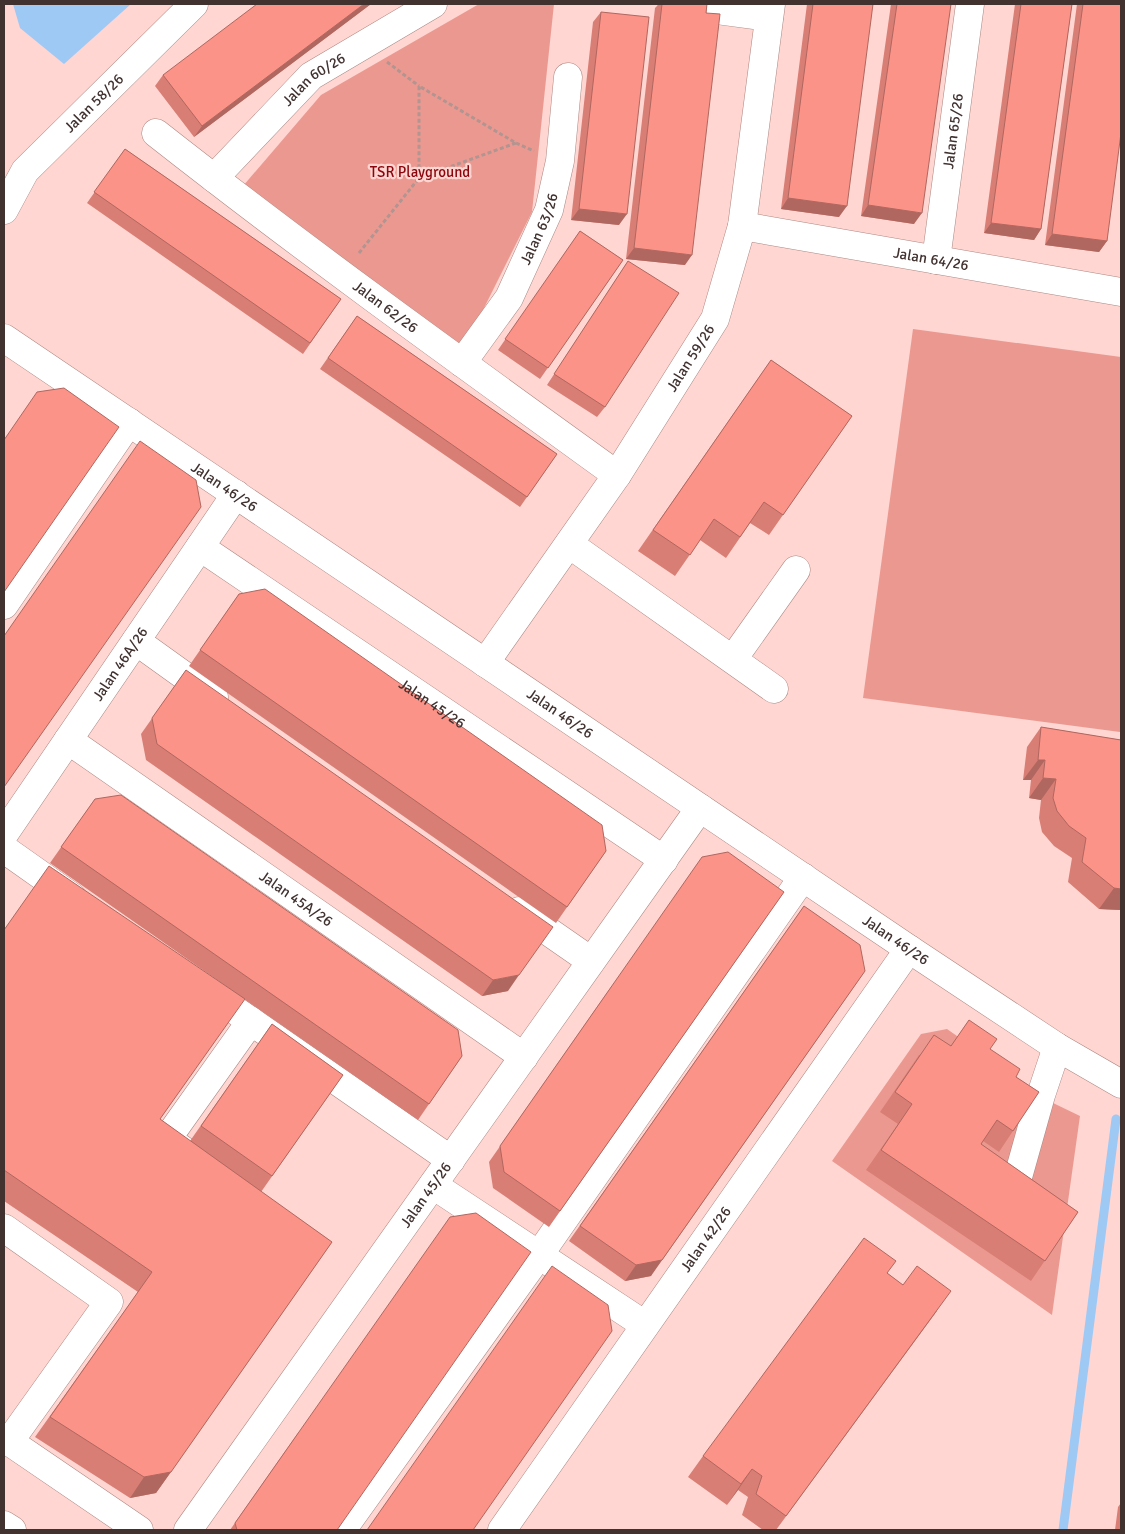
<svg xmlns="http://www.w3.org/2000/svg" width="1125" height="1534" font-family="Signika,sans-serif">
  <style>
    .green { fill: #eb9990 }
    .water { fill: #9ec9f5 }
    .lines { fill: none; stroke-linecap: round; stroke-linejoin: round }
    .stream { stroke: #9ec9f5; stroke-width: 9 }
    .minor-casing { stroke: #ad8883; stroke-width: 29 }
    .major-casing { stroke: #ad8883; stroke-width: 29 }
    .path { stroke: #b29490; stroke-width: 3; stroke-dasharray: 4 2.5; stroke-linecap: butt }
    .minor { stroke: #fff; stroke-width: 28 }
    .major { stroke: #fff; stroke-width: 28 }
    .wall { fill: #d97e75 }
    .shaded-wall { fill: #b0675f }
    .building { fill: #fc9388; stroke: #b0675f }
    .labels { text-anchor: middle; stroke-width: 4.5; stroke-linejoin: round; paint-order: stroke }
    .street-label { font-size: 15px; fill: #413230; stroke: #ffd6d1 }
    .park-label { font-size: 15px; fill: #89060f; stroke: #ffd6d1 }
  </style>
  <rect width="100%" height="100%" fill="#ffd6d1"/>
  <path class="green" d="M479,4H554L532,212L464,348L243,186L321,95Z
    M913,329L1121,357V721L1120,732L863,698Z
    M947,1029L1051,1102L1080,1116L1052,1315L832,1161L921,1034Z"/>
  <path class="water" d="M13,4H131L64,64L20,28Z"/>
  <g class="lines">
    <path class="stream" d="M1063,1530L1116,1119"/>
    <g class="minor-casing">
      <g id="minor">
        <path d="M672,4L769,17"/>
        <path id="s1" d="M156,133C306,251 462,363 617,475"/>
        <path id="s2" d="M214,178L311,76L433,4"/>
        <path id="s3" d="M4,210L25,171L194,4"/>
        <path id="s4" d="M742,226L1121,292"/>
        <path id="s5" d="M936,260L970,4"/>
        <path id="s6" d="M4,338L909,949L1057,1047L1121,1084"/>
        <path id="s7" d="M462,363L509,298L549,210L560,161L568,77"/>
        <path d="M569,544L774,689"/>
        <path id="s8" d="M200,547L664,860"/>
        <path d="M4,605L129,422"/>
        <path d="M136,641L214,697"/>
        <path d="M733,659L796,570"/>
        <path id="s9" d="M485,663L617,475L715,319L742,226L771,4"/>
        <path id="s10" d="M68,740L524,1057"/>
        <path id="s11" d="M4,834L236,494"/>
        <path d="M4,849L72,897"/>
        <path d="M519,911L591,961"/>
        <path d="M206,990L451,1160"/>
        <path d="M187,1153L167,1139L251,1021"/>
        <path d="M1018,1177L1041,1095L1057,1047"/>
        <path d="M433,1185L645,1325"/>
        <path d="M4,1228L109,1302L9,1442"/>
        <path d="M4,1438L139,1530"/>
        <path id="s12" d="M188,1530L700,808"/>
        <path d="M342,1530L539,1255L803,877"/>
        <path id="s13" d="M502,1530L909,949"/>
      </g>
    </g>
    <g class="major-casing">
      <path id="major" d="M4,1525L12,1530"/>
    </g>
    <path class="path" d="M387,62L419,86
      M516,143L534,151
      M359,253L419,178L516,143L419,86V178"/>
    <use href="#minor" class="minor"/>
    <use href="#major" class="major"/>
  </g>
  <path class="wall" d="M371,4L194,137L155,86L163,75Z
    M659,4H707L685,265L626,259L655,8Z
    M807,4H873L839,217L781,209Z
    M891,4H951L914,224L861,216Z
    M1015,4H1072L1041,229L1034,240L984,233Z
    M1077,4H1121L1107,241L1099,252L1045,245Z
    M601,12L619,225L571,220L593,22Z
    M125,149L341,299L303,354L87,203Z
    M580,231L623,260L540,379L498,350Z
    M628,261L605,407L597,417L547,385Z
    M357,316L557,454L520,507L320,369Z
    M771,360L852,416L769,535L750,523L726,558L700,540L675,576L638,551Z
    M239,594L606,851L556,923L189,666Z
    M186,670L508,991L482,996L146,760L141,734Z
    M1041,727L1121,740L1120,910L1099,909L1068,882L1072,858L1054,846L1042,832L1039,818L1041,800L1029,798L1031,780H1023L1027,747Z
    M95,799L462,1056L418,1120L244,999L160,1119L190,1141L272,1024L343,1075L261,1192L332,1242L156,1493L130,1498L35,1437L138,1292L4,1201V930L233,991L50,863Z
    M784,892L549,1227L493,1188L489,1162L611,987Z
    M804,906L651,1276L625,1281L569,1241Z
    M969,1020L990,1049L1016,1077L1039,1092L999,1152L983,1141L981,1144L1078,1212L1031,1281L866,1170L898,1124L880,1112L919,1055L951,1046Z
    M887,1273L937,1311L776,1530H763L742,1515L748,1497L738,1490L727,1505L688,1477L703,1456Z
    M298,1433L337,1530H230Z
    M1121,1503V1530H1115L1118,1507Z"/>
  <path class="shaded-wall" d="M364,4H371L194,137L202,126Z
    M788,198L847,206L839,217L781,209Z
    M868,205L922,213L914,224L861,216Z
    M579,209L627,214L619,225L571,220Z
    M991,223L1041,229L1034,240L984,233Z
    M1052,234L1107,241L1099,252L1045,245Z
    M634,248L692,255L685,265L626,259Z
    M1038,760H1045L1031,780H1023Z
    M1043,778L1056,779L1041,800L1029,798Z
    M1114,888L1121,889V908L1120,910L1099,909Z
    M865,971L651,1276L625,1281L636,1265Z
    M519,975L508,991L482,996L493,980Z
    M752,1469L738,1490L727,1505L741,1484Z
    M171,1472L156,1493L130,1498L144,1477Z"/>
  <path class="building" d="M257,4H364L202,126L163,75Z
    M662,4H707L706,13L720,14L692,255L634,248Z
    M813,4H873L847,206L788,198Z
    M897,4H951L922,213L868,205Z
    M1021,4H1072L1041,229L991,223Z
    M1083,4H1121V133L1107,241L1052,234Z
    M601,12L649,17L627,214L579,209Z
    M125,149L341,299L310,343L94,192Z
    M580,231L623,260L548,368L505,339Z
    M628,261L679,293L605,407L554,374Z
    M357,316L557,454L527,497L328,358Z
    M771,360L852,416L783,515L764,502L740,537L714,519L690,555L653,530Z
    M64,388L119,427L4,592V440L37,392Z
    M140,441L196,480L201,507L4,787V636Z
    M265,589L602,825L606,851L567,907L200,650L239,594Z
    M186,670L553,927L519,975L493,980L157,744L152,718Z
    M1041,727L1121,740V889L1114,888L1082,862L1086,838L1069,826L1057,811L1053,798L1056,779L1043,778L1045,760H1038Z
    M121,795L458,1030L462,1056L429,1104L61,847L95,799Z
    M728,852L784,892L560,1211L504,1172L500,1146L702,857Z
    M49,866L245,999L160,1119L332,1242L171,1472L144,1477L50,1417L152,1272L4,1170V930Z
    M804,906L860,945L865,971L662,1260L636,1265L580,1226Z
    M969,1020L997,1039L990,1049L1020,1069L1016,1077L1039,1092L1013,1131L997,1120L981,1144L1078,1212L1045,1261L881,1150L912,1104L895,1092L934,1035L951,1046Z
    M272,1024L343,1075L272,1176L201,1126Z
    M476,1213L531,1252L337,1530H237L235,1523L450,1217Z
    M864,1238L896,1261L887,1273L903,1285L917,1266L951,1291L786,1516L756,1494L762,1476L752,1469L741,1484L703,1456Z
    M552,1266L608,1305L612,1331L473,1530H367Z"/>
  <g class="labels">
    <g class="street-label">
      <text dy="5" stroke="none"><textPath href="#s2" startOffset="141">Jalan 60/26</textPath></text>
      <text dy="5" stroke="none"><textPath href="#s3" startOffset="141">Jalan 58/26</textPath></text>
      <text dy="5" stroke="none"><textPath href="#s5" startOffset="130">Jalan 65/26</textPath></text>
      <text dy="5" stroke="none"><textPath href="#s7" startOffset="156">Jalan 63/26</textPath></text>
      <text dy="5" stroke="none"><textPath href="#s4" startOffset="192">Jalan 64/26</textPath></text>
      <text dy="5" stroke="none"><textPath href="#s1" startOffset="288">Jalan 62/26</textPath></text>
      <text dy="5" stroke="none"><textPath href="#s9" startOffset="368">Jalan 59/26</textPath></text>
      <text dy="5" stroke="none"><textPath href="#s6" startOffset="266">Jalan 46/26</textPath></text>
      <text dy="5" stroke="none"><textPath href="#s11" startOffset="206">Jalan 46A/26</textPath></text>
      <text dy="5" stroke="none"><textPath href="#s8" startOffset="280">Jalan 45/26</textPath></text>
      <text dy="5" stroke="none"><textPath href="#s6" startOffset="671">Jalan 46/26</textPath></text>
      <text dy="5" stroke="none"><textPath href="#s10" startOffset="278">Jalan 45A/26</textPath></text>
      <text dy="5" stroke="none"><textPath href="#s6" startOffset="1076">Jalan 46/26</textPath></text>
      <text dy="5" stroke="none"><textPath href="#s12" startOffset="411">Jalan 45/26</textPath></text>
      <text dy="5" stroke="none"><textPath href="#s13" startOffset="355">Jalan 42/26</textPath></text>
    </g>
    <g class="park-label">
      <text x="420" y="177">TSR Playground</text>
    </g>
  </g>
  <rect width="1125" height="1534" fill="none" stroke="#413230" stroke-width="10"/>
</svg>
